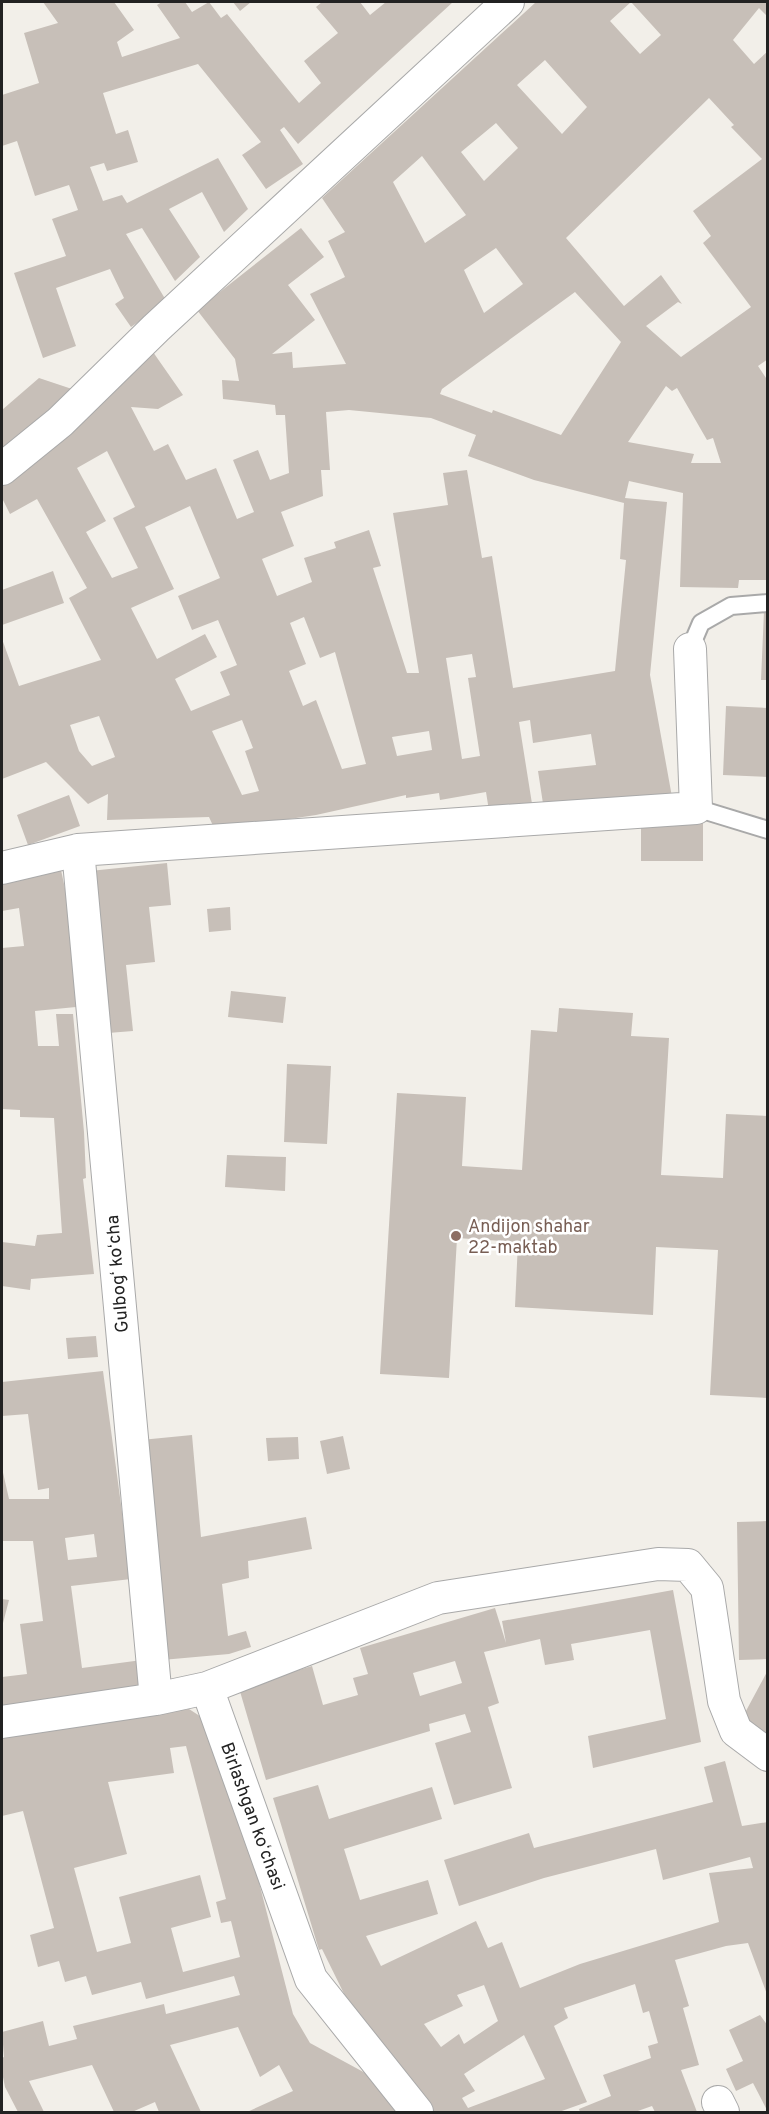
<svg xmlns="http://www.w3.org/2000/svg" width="769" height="2114" font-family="Overpass,sans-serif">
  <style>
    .building { fill: #c7bfb8; fill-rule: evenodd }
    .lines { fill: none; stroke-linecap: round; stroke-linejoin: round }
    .lane-casing { stroke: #a9a9a9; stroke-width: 20 }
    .street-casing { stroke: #a9a9a9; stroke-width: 34 }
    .lane { stroke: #fff; stroke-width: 16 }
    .street { stroke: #fff; stroke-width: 32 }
    .education-dot { fill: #8d6e63; stroke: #fff; stroke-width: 2 }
    .labels { text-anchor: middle; stroke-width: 5; stroke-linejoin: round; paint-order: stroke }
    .education-label { font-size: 18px; fill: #785e54; stroke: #fff; text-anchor: start }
    .street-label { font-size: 18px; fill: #222; stroke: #fff }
  </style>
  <rect width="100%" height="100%" fill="#f2efe9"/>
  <path class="building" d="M43,2H114L134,30L117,42L122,57L180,38L157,5L162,2H185L192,12L209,2L221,18L227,14L299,103L321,83L304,61L338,33L316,7L322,2H360L370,15L386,2H453L298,144L284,127L280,130L303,164L266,189L242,155L261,142L198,64L103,93L116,134L128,130L138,162L107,171L104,163L90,167L103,201L122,195L127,203L218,158L248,209L224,232L202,192L169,209L200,257L175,281L142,228L126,234L167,302L131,327L115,304L124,298L110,269L56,288L76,346L43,358L14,273L66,256L52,219L78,210L69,185L35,196L17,141L2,146V95L39,83L24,33L58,23Z
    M233,2H251L240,11Z
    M536,2H631L610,21L640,54L661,35L631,2H768V17L759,8L733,40L754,64L768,51V359L758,366L768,381V580H739L738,588L680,587L683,493L629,481L625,498L667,502L650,675L672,797L544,810L538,771L596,765L591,734L533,743L530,720L519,722L533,810L490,817L486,792L440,800L439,793L406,798V795L316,815L215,830L209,817L107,820L108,794L88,804L46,762L2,779V639L19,686L101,660L69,598L87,588L37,499L10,514L2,498V482L153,352L183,395L158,409L131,407L154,451L168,444L186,480L216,468L237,519L254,512L233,460L258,450L270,480L289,473L285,415H276L275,405L223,399L222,380L239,381L235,359L197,310L301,228L324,257L288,285L315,320L272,354L292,352L293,368L346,364L310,294L345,277L328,241L345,232L322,198ZM545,60L587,107L562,134L517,85ZM709,98L734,125L731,127L762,159L693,211L711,236L703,243L751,307L681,357L646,326L678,302L682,304L661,275L624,306L566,238ZM496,123L518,148L484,181L461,152ZM422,156L466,215L425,243L393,182ZM496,248L523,284L484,313L464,270ZM575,292L621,342L561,435L493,410L492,413L440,394L442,389ZM666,386L672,391L677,388L707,440L713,438L721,463H691L694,454L628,442ZM349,410L431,418L476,435L468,456L534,480L624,503L620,559L626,560L615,671L513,688L492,556L482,558L467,470L443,473L448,505L393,513L419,673H407L373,568L381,566L369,530L334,542L336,548L304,558L312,582L277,596L262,559L294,546L281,512L323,496L321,470H330L326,412ZM107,451L135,507L113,518L138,568L112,578L86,532L106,521L77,468ZM190,506L220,578L178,596L192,630L218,620L237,665L220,672L230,695L191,711L175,679L217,657L205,634L157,659L131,608L174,589L145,527ZM304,617L320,658L335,652L366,764L342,769L316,700L303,706L289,671L306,664L290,623ZM472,654L476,677L468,678L480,756L462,759L446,658ZM99,716L115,757L92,766L79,751L70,725ZM242,720L253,748L245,751L259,791L242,795L212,731ZM429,731L432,750L397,756L392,737Z
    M39,378L81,392L2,456V410Z
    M53,571L64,603L2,625V590Z
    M764,611H768V680H761Z
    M726,706L768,708V777L723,775Z
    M69,795L80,826L28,845L17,815Z
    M641,820H703V861H641Z
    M167,863L171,905L149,907L155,962L126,965L133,1031L108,1033L90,871Z
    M61,870L67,898L76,1007L35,1011L38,1046H59L56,1014H73L84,1132L86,1178L83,1179L94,1274L31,1279L30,1290L2,1286V1242L35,1246L37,1235L62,1233L54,1118L20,1117V1110L2,1109V948L24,946L19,908L2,911V881Z
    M230,907L231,930L209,932L207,909Z
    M231,991L286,997L283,1023L228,1017Z
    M559,1008L633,1013L631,1036L669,1038L661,1175L723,1178L726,1114L768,1116V1398L710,1395L718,1250L656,1247L653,1315L515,1307L518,1242L457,1238L449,1378L380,1374L397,1093L466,1097L462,1166L522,1170L531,1030L557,1032Z
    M287,1064L331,1066L327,1144L284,1142Z
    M227,1155L286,1157L285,1191L225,1187Z
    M96,1336L98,1357L68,1359L66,1338Z
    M103,1371L131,1579L71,1586L82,1668L142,1660L147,1694L2,1713V1677L27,1674L20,1624L43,1621L33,1541H2V1468L9,1499H49V1488L38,1490L28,1414L2,1416V1382ZM94,1534L97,1557L68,1560L65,1538Z
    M192,1435L201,1537L306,1517L312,1549L248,1561L249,1578L222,1584L228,1636L246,1631L251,1647L229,1654L162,1660L141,1440Z
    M343,1436L350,1469L327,1474L320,1441Z
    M298,1437L299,1459L268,1461L266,1438Z
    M768,1521V1659L739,1660L737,1522Z
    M673,1590L701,1742L593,1768L588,1736L666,1719L650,1630L571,1644L574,1660L545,1665L540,1639L484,1652L499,1703L488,1707L512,1788L454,1805L435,1743L471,1732L465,1714L429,1724L430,1731L266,1780L239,1688L312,1666L323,1705L358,1695L353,1678L368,1674L360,1648L495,1608L506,1643L502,1621ZM455,1661L462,1683L420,1696L413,1673Z
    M2,1599L9,1600L2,1627Z
    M768,1670V1736L740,1722Z
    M189,1709L215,1726L241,1813L293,2014L310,2043L380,2081L403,2112H247L293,2091L279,2065L260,2077L238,2027L170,2045L201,2112H159L155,2102L132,2112H114L92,2065L29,2081L44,2112H18L5,2087L2,2072V2058L4,2057L2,2032L43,2021L49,2046L77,2039L73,2026L164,2004L166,2014L240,1995L234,1976L146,1999L141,1982L92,1995L86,1976L65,1982L59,1961L38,1967L30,1935L54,1928L23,1811L2,1816V1731ZM186,1746L226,1899L216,1902L221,1923L231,1921L240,1957L183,1972L171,1928L211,1917L200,1875L119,1897L131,1943L97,1952L74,1868L127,1854L108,1782L174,1773L170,1748Z
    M725,1761L742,1826L768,1822V1997L748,1943L726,1946L675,1960L689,2006L683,2008L699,2065L681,2070L697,2112H655L652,2106L635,2112H580L579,2109L611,2096L603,2075L651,2058L648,2046L658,2043L649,2011L643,2013L635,1984L564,2008L568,2018L554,2026L587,2102L559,2112H431L353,2012L322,1949L319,1950L273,1798L318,1785L329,1819L432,1787L442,1819L344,1849L360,1900L428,1880L438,1914L366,1936L381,1966L476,1921L488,1948L502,1942L520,1988L580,1964L719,1922L709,1873L753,1868L750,1857L663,1880L656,1849L544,1878L459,1906L444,1860L529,1833L534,1848L713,1802L704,1767ZM484,1985L498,2021L464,2044L459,2034L441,2047L424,2024L463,2006L457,1995ZM524,2035L545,2079L468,2108L462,2098L475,2091L464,2074Z
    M760,2015L768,2026V2112L753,2083L736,2091L726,2069L743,2061L729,2030Z"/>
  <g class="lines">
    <g class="lane-casing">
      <path id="lane" d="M690,649L701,623L731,606L768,603
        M696,808L768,830"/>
    </g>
    <g class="street-casing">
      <path id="street" d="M2,469L60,422L156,328L508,2
        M78,850L156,1699
        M2,868L78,850L696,808L690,649
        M207,1688L311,1979L417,2112
        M2,1722L156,1699L207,1688L438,1598L658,1564L688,1565L707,1588L724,1701L736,1731L768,1755
        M718,2102L723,2112"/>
    </g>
    <use href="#lane" class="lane"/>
    <use href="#street" class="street"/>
  </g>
  <circle class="education-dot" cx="456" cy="1236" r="6"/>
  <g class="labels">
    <g class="education-label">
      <text x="468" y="1232">Andijon shahar<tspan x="468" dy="21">22-maktab</tspan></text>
    </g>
    <g class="street-label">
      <text transform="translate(117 1274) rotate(-95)" y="6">Gulbogʻ koʻcha</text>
      <text transform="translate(253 1816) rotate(70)" y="6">Birlashgan koʻchasi</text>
    </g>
  </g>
  <rect width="769" height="2114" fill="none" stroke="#222222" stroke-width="6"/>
</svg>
